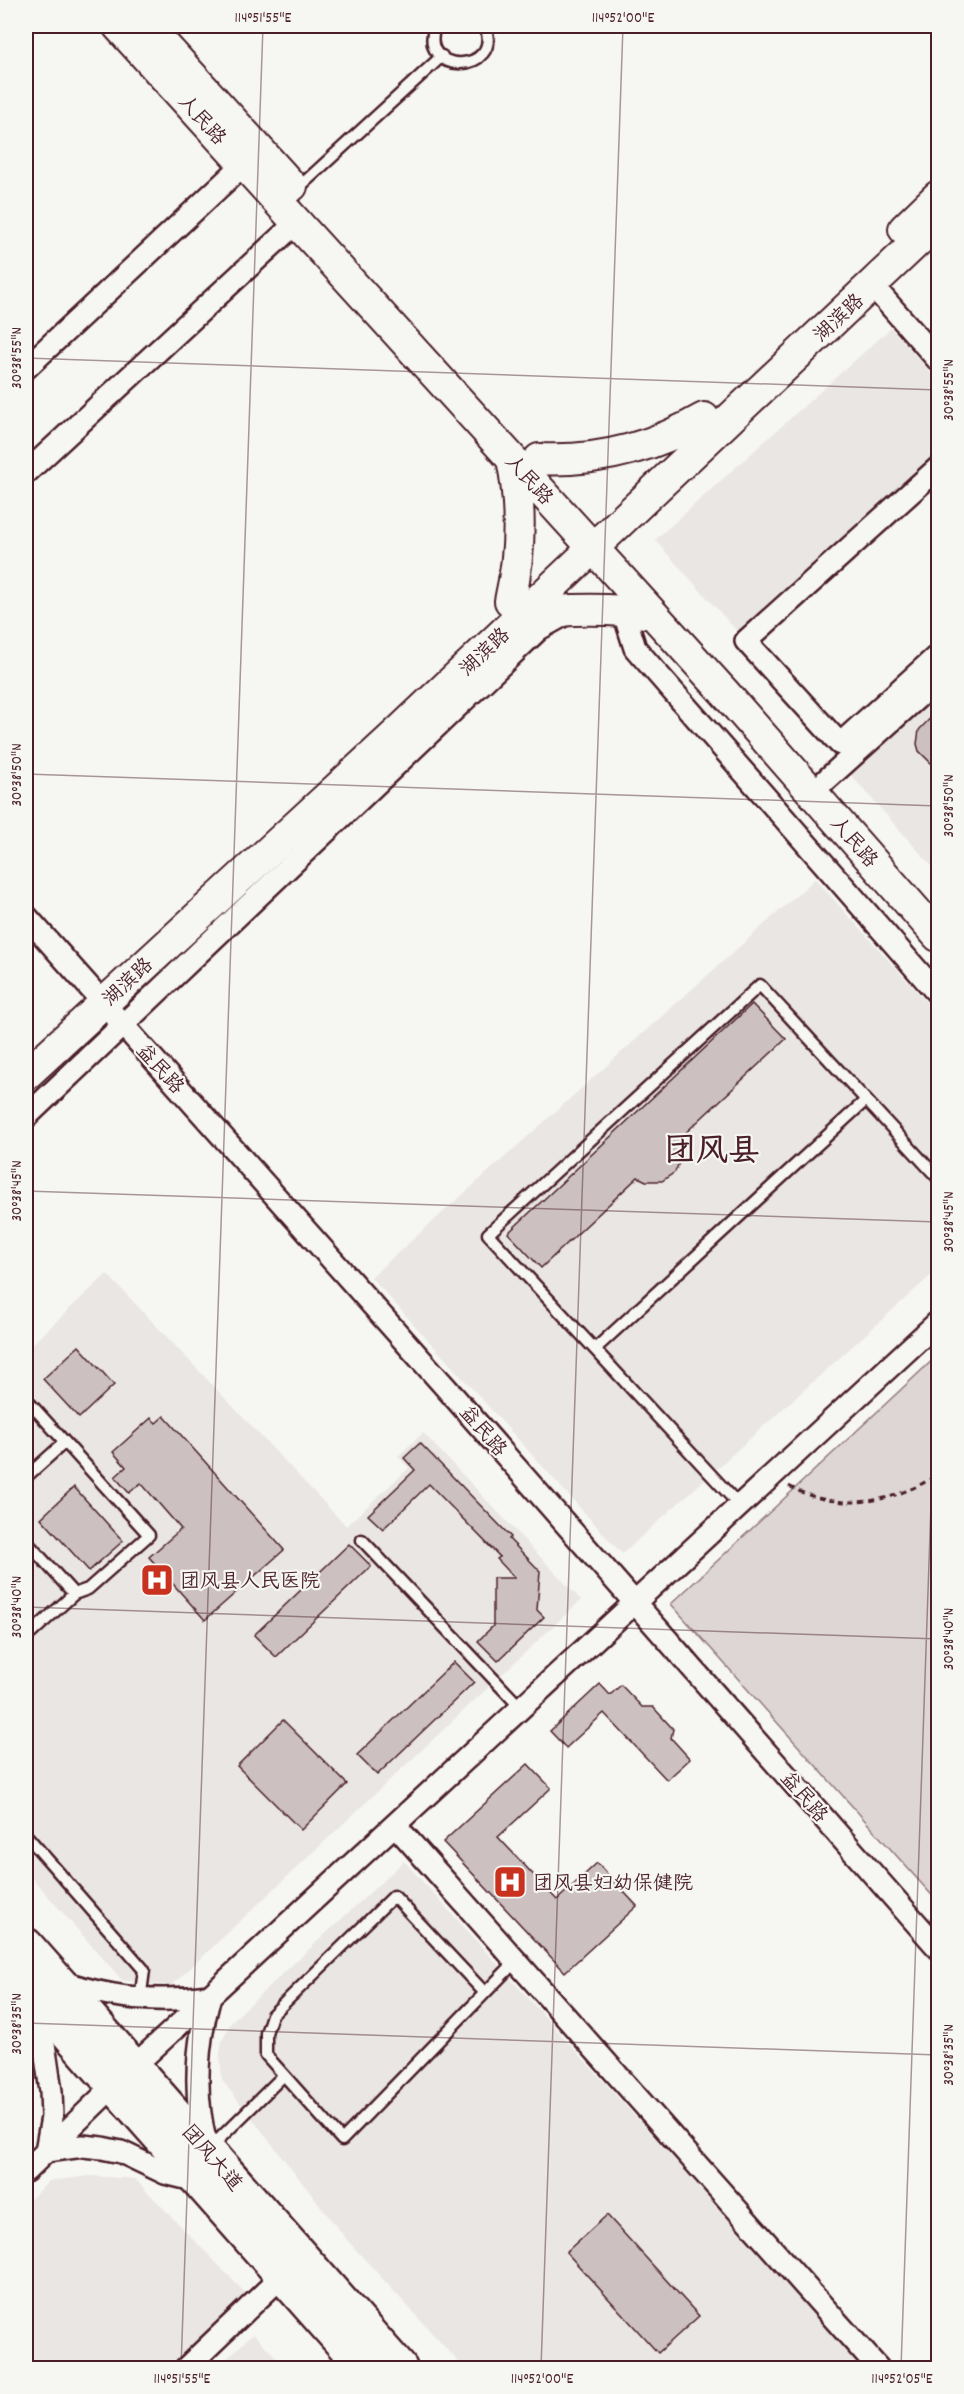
<svg xmlns="http://www.w3.org/2000/svg" width="964" height="2394" font-family="Dekko,'LXGW WenKai TC',sans-serif">
  <style>
    .built { fill: #e9e6e3 }
    .green { fill: #ddd6d5; stroke: #947a80; stroke-width: 1.5 }
    .building { fill: #ccc1c0; stroke: #4a1f2b; stroke-width: 1.5 }
    .lines { fill: none; stroke-linecap: round; stroke-linejoin: round }
    .lane-casing { stroke: #4a1f2b; stroke-width: 15 }
    .street-casing { stroke: #4a1f2b; stroke-width: 26 }
    .secondary-casing { stroke: #4a1f2b; stroke-width: 34 }
    .primary-casing { stroke: #4a1f2b; stroke-width: 38 }
    .path { stroke: #4a1f2b; stroke-width: 3; stroke-dasharray: 6 4.5; stroke-linecap: butt }
    .lane { stroke: #f6f6f2; stroke-width: 10 }
    .street { stroke: #f6f6f2; stroke-width: 21 }
    .secondary { stroke: #f6f6f2; stroke-width: 30 }
    .primary { stroke: #f6f6f2; stroke-width: 33 }
    .ticks { fill: none; stroke: #4a1f2b; stroke-width: 1.5; stroke-opacity: 0.45 }
    .labels { text-anchor: middle; stroke-width: 4.5; stroke-linejoin: round; paint-order: stroke }
    .street-label { font-size: 20px; fill: #4a1f2b; stroke: #f6f6f2 }
    .poi-label { font-size: 20px; fill: #4a1f2b; stroke: #f6f6f2; text-anchor: start }
    .town-label { font-size: 32px; font-weight: bold; fill: #4a1f2b; stroke: #f6f6f2 }
    .neatline { fill: none; stroke: #4a1f2b; stroke-width: 2 }
    .ticks-label { font-size: 15px; text-anchor: middle; fill: #4a1f2b }
  </style>
  <rect width="100%" height="100%" fill="#f6f6f2"/>
  <filter id="ink" filterUnits="userSpaceOnUse"><feTurbulence type="fractalNoise" baseFrequency=".0167" numOctaves="2"/><feDisplacementMap in="SourceGraphic" scale="12" xChannelSelector="R" yChannelSelector="G"/><feConvolveMatrix kernelMatrix="1 2 1 2 8 2 1 2 1" color-interpolation-filters="sRGB"/></filter>
  <g filter="url(#ink)">
    <path class="built" d="M891,328L938,381V468L746,641L655,540Z
      M938,696V873L850,774Z
      M815,879L938,1015V1269L622,1554L371,1277Z
      M107,1274L346,1526L409,1468L398,1456L423,1433L581,1600L171,1986L122,1980L26,1871V1350Z
      M404,1861L863,2368H464L348,2241L222,2080L220,2054L222,2041L232,2021Z
      M90,2176L135,2179L250,2298L176,2368H26V2204L49,2181Z
      M253,2334L287,2368H217Z"/>
    <path class="green" d="M938,1355V1902L671,1604Z"/>
    <path class="building" d="M939,709V771L919,751L917,744L919,730Z
      M752,1004L786,1039L679,1139L682,1156L675,1172L662,1181H646L638,1177L541,1268L508,1233Z
      M79,1346L114,1385L79,1418L43,1379Z
      M164,1416L284,1550L205,1620L149,1557L181,1529L141,1483L129,1493L115,1477L126,1467L113,1452L151,1418L156,1423Z
      M420,1443L511,1537L509,1539L540,1571L537,1610L544,1617L498,1661L478,1641L493,1626V1578H515L497,1559L500,1557L429,1484L383,1529L368,1515L415,1470L404,1458Z
      M74,1487L123,1541L89,1571L41,1518Z
      M349,1544L371,1566L276,1657L254,1635Z
      M454,1662L474,1682L377,1775L357,1755Z
      M600,1684L610,1695L621,1685L642,1707H653L673,1729L671,1738L690,1759L667,1780L604,1713L566,1748L550,1731Z
      M283,1720L347,1784L301,1830L237,1766Z
      M528,1764L551,1788L498,1837L557,1900L597,1863L637,1906L565,1972L443,1842Z
      M607,2215L699,2316L658,2353L566,2252Z"/>
    <g class="lines">
      <g class="lane-casing">
        <path id="lane" d="M435,26C417,77 504,74 485,26
          M296,190L442,56
          M595,1349L866,1100
          M26,1399L149,1535L88,1589L74,1594L26,1638
          M26,1477L65,1442
          M740,1506L488,1234L760,985L938,1178
          M362,1540L521,1708
          M26,1541L74,1594
          M26,1835L144,1970L140,2000
          M485,1993L394,1896L272,2015L266,2033V2055L342,2140L516,1961
          M209,2149L284,2075"/>
      </g>
      <g class="street-casing">
        <path id="street" d="M872,285L938,360
          M26,368L244,164
          M938,468L746,641L840,744L938,655
          M26,473L297,222
          M623,610L635,648L938,994
          M826,780L938,679
          M26,916L448,1390L938,1948
          M26,1117L539,629L564,615
          M395,1825L878,2368
          M61,1981C110,1999 158,2003 210,1996C196,2046 193,2094 206,2144
          M38,2003L51,2091L52,2117L46,2151L83,2146L102,2148L121,2152L165,2173L198,2181
          M26,2171L133,2067L938,1322
          M186,2368L282,2276"/>
      </g>
      <g class="secondary-casing">
        <path id="secondary" d="M118,26L725,693L938,936
          M147,26L292,186
          M904,229L938,196
          M539,459C599,462 652,448 704,418
          M510,601C521,552 522,507 512,459
          M523,615C567,608 609,608 653,614
          M26,1075L397,733L938,222"/>
      </g>
      <g class="primary-casing">
        <path id="primary" d="M26,1945L400,2368
          M26,1986L364,2368"/>
      </g>
      <path class="path" d="M789,1486C837,1513 894,1504 938,1474"/>
      <use href="#lane" class="lane"/>
      <use href="#street" class="street"/>
      <use href="#secondary" class="secondary"/>
      <use href="#primary" class="primary"/>
    </g>
  </g>
  <path class="ticks" d="M26,358L938,390M26,774L938,806M26,1191L938,1222M26,1607L938,1639M26,2023L938,2055M181,2368L263,26M541,2368L623,26M901,2368L938,1304"/>
  <defs>
    <g id="hospital-square" transform="scale(1.725)"><rect x="-9" y="-9" width="18" height="18" rx="4" fill="#c8321e" stroke="#f6f6f2"/><path d="M-5-5h3v3.5h4V-5h3V5h-3V1.5h-4V5h-3Z" fill="#fff"/></g>
  </defs>
  <g fill-rule="evenodd">
    <use href="#hospital-square" x="157" y="1580"/>
    <use href="#hospital-square" x="510" y="1882"/>
  </g>
  <g class="labels">
    <g class="street-label">
      <text transform="translate(203 119) rotate(48)" y="7">人民路</text>
      <text transform="translate(838 317) rotate(-43)" y="7">湖滨路</text>
      <text transform="translate(530 479) rotate(48)" y="7">人民路</text>
      <text transform="translate(484 651) rotate(-43)" y="7">湖滨路</text>
      <text transform="translate(855 841) rotate(49)" y="7">人民路</text>
      <text transform="translate(127 981) rotate(-43)" y="7">湖滨路</text>
      <text transform="translate(161 1068) rotate(48)" y="7">益民路</text>
      <text transform="translate(484 1430) rotate(49)" y="7">益民路</text>
      <text transform="translate(805 1796) rotate(49)" y="7">益民路</text>
      <text transform="translate(213 2157) rotate(49)" y="7">团风大道</text>
    </g>
    <g class="poi-label">
      <text x="180" y="1587">团风县人民医院</text>
      <text x="533" y="1889">团风县妇幼保健院</text>
    </g>
    <g class="town-label">
      <text x="712" y="1160">团风县</text>
    </g>
  </g>
  <rect width="964" height="2394" fill="none" stroke="#f6f6f2" stroke-width="66"/>
  <rect x="33" y="33" width="898" height="2328" class="neatline"/>
  <g class="ticks-label">
    <text x="263" y="22">114°51'55"E</text>
    <text x="623" y="22">114°52'00"E</text>
    <text transform="translate(16 358) rotate(-90)" y="5">30°38'55"N</text>
    <text transform="translate(948 390) rotate(-90)" y="5">30°38'55"N</text>
    <text transform="translate(16 775) rotate(-90)" y="5">30°38'50"N</text>
    <text transform="translate(948 806) rotate(-90)" y="5">30°38'50"N</text>
    <text transform="translate(16 1191) rotate(-90)" y="5">30°38'45"N</text>
    <text transform="translate(948 1222) rotate(-90)" y="5">30°38'45"N</text>
    <text transform="translate(16 1607) rotate(-90)" y="5">30°38'40"N</text>
    <text transform="translate(948 1639) rotate(-90)" y="5">30°38'40"N</text>
    <text transform="translate(16 2024) rotate(-90)" y="5">30°38'35"N</text>
    <text transform="translate(948 2055) rotate(-90)" y="5">30°38'35"N</text>
    <text x="182" y="2383">114°51'55"E</text>
    <text x="542" y="2383">114°52'00"E</text>
    <text x="902" y="2383">114°52'05"E</text>
  </g>
</svg>
